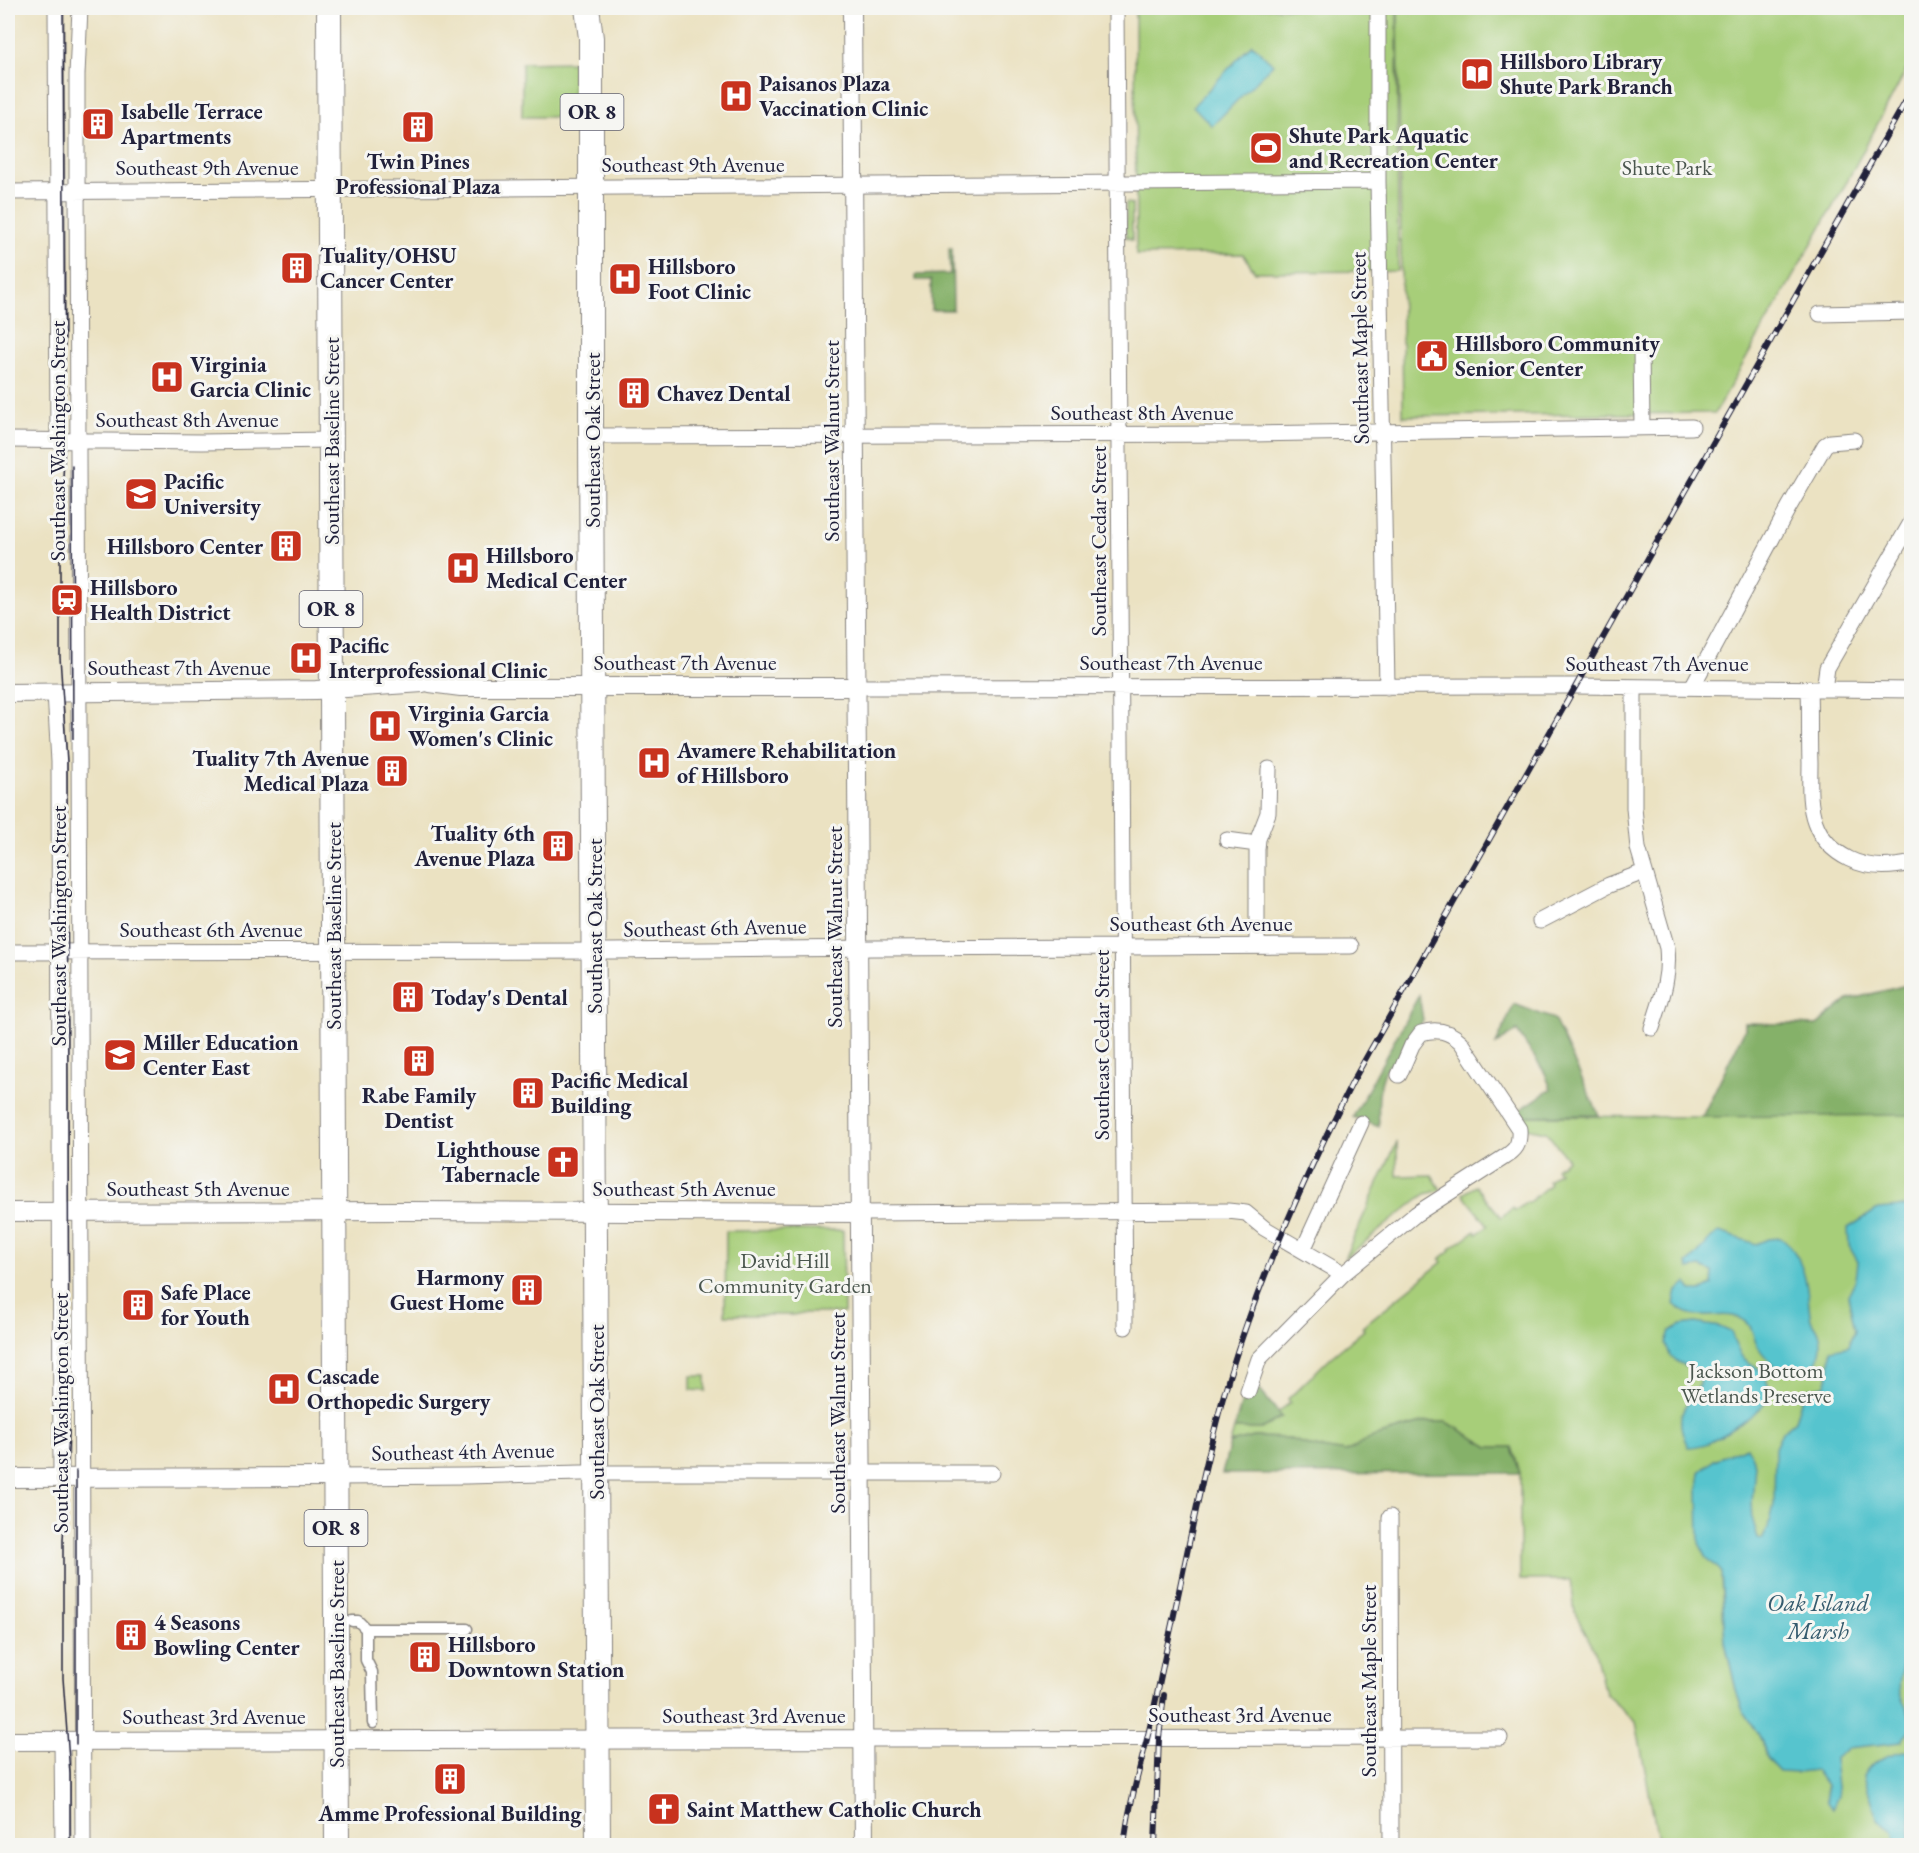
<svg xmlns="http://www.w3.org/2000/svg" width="1919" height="1853" font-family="'EB Garamond',serif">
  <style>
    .green { fill: #a7ce79; stroke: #64785a; stroke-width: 1.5; fill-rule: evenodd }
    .forest { fill: #85b169; stroke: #546a52; stroke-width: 1.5 }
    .water { fill: #57c4ce; stroke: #3c7384; stroke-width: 1.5 }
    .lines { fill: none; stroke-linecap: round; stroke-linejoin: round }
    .pedestrian-casing { stroke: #86827e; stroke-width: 13 }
    .minor-casing { stroke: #86827e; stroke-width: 17 }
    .tertiary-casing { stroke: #86827e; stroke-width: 20 }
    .trunk-casing { stroke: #86827e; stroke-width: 26 }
    .pedestrian { stroke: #fff; stroke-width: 10 }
    .minor { stroke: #fff; stroke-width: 15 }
    .tertiary { stroke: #fff; stroke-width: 18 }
    .trunk { stroke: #fff; stroke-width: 24 }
    .tram { stroke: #22223b; stroke-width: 1.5 }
    .rail-casing { stroke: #22223b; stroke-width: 6 }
    .rail { stroke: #f6f6f2; stroke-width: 4; stroke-dasharray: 11; stroke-linecap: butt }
    .labels { text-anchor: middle; stroke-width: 6; stroke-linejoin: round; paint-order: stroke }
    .shield { fill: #f6f6f2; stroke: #626272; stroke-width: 1.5 }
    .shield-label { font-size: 21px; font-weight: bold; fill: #22223b }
    .poi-label { font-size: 22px; font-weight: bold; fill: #22223b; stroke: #f6f6f2; text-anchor: start }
    .street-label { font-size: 22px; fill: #22223b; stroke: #f6f6f2 }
    .park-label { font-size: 22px; fill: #4a564e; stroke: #f6f6f2 }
    .water-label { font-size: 24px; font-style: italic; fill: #355b6e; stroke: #f6f6f2 }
  </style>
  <rect width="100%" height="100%" fill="#f6f6f2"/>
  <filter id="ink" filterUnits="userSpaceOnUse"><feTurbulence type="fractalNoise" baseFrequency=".0167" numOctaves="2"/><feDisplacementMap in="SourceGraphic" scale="12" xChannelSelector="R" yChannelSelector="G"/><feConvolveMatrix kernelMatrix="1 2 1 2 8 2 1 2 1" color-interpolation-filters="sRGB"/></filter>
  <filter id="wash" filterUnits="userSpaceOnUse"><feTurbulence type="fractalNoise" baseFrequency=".008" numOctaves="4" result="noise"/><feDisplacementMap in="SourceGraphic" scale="24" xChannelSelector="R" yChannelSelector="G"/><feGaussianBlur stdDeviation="1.35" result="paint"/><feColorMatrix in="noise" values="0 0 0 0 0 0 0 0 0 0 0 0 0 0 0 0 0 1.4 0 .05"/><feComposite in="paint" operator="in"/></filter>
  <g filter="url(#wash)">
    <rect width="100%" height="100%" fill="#ebe2c2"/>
    <path class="green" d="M1135,8H1397L1398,271L1255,272L1243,254L1136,255Z
      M1398,8H1911V61L1844,187L1715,413L1403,416Z
      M573,62V117H522V63Z
      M1126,203L1132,204V240L1126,237Z
      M1911,984V1845H1659L1636,1722L1605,1694L1595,1651L1575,1613L1571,1580H1520V1473L1512,1447H1489L1447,1422H1426L1407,1427L1373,1437L1346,1452L1314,1447L1287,1438L1254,1437L1230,1443L1234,1429H1261L1282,1417L1278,1412L1290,1403L1288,1399L1330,1358L1364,1330L1362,1327L1442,1262L1440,1259L1451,1250L1450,1249L1475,1231L1477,1234L1488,1225L1463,1194L1476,1186L1501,1217L1513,1208L1515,1211L1527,1202L1528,1203L1550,1184L1548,1181L1559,1172L1556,1168L1568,1159L1546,1132L1526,1128L1519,1116L1702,1117L1745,1029V1023L1817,1025L1848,1000ZM1827,1576V1802L1826,1785L1816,1770L1767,1758L1762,1741L1743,1711L1737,1694L1725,1642L1721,1578Z
      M1397,1142V1176L1432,1175L1441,1190L1426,1194L1417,1200L1344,1259Z
      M843,1230L844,1313H802L793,1315H725L726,1231Z
      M691,1376H706V1391L691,1390Z"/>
    <path class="forest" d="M949,248H952L953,310H931V280H916V275L950,274Z
      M1911,984V1115L1702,1117L1745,1029V1023L1817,1025L1848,1000Z
      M1419,995L1423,1020L1396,1066L1388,1065C1377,1088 1378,1102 1379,1127L1353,1117Z
      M1514,1004L1554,1019L1599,1115L1519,1116L1517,1112L1551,1089L1545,1073L1517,1031L1496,1044Z
      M1249,1377L1282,1417L1261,1429H1234Z
      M1426,1422H1447L1489,1447H1512L1520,1473L1222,1474L1230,1443L1254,1437L1287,1438L1314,1447L1346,1452L1373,1437Z"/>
    <path class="water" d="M1252,44L1273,64L1212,126L1193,106Z
      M1911,1206L1912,1632C1907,1646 1897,1680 1900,1693C1904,1708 1912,1711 1911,1730L1902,1742L1848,1748L1834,1759L1838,1796L1832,1809L1827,1802L1826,1785L1816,1771L1797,1773L1780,1772L1767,1758L1762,1741L1743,1711L1737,1694L1725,1642L1721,1571L1707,1558L1699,1543L1698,1489L1700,1472L1714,1460L1747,1447L1755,1464L1752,1502L1753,1521L1758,1538L1762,1539L1770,1522L1774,1505L1775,1448L1782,1432L1795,1421L1800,1404L1808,1389L1825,1385L1830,1368L1831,1350L1849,1346L1855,1330L1848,1295L1856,1279L1858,1262L1849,1246L1848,1228L1878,1209Z
      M1719,1232L1756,1244L1768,1239L1781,1238C1806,1257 1807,1285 1810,1315C1810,1320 1813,1322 1816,1327C1826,1343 1820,1362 1807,1373L1794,1371L1782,1373C1773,1365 1763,1356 1757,1345C1753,1337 1753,1326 1745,1321C1723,1306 1699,1328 1674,1304L1677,1291L1687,1283L1692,1291H1701L1712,1285L1713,1272L1701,1267L1689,1269L1687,1264C1700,1255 1704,1242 1719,1232Z
      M1695,1323L1720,1327L1731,1332C1734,1339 1736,1347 1740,1354C1745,1362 1755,1364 1761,1371C1781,1395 1758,1414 1738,1425C1719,1436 1712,1446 1688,1447C1666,1401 1701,1407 1700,1372L1680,1363L1670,1356L1666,1343L1670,1331L1682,1325Z
      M1911,1749V1845H1891L1895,1839L1893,1831L1878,1820L1864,1776C1874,1757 1891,1754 1911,1749Z"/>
  </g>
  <g filter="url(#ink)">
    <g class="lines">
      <g class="pedestrian-casing">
        <path id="pedestrian" d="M352,1621H358L366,1629
          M373,1723L372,1672L366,1660V1629H467"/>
      </g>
      <g class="minor-casing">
        <path id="minor" d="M56,8L58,441
          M80,8L77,75V175L83,1846
          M1116,8L1125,1327
          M1378,8V181L1387,687
          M8,192L1378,181
          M1820,314L1912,312
          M1641,348L1642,428
          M591,436L1252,434L1692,427
          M8,440L202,442L331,440
          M857,687L1576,686L1912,690
          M1634,687V808L1638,848L1667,948C1670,978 1661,1000 1652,1028
          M1692,687L1789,507L1825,445L1830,442L1854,440
          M1809,688C1810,713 1809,738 1810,763C1810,782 1808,803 1815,822C1821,839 1833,851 1849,859C1869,869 1890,868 1912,863
          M1824,689L1827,668L1912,521
          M55,692L59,762L61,1478
          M1227,840L1257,844
          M1540,921L1609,885L1644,872
          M1257,946V849L1258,839L1268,813L1269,769
          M8,952L612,951L874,948L1351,946
          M860,1213L1228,1211L1246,1213L1264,1228L1343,1274
          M1303,1250L1361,1123
          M1248,1391L1259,1359L1343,1274L1416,1214L1503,1158C1516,1150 1520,1145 1519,1129L1461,1042C1449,1031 1437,1028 1421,1033L1412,1045L1399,1075
          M336,1477L466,1476L581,1473H992
          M1390,1517L1391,1846
          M863,1739L1500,1738
          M62,1741L63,1846"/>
      </g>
      <g class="tertiary-casing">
        <path id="tertiary" d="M852,8L864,1846
          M430,683L461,687H857
          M8,693L316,690L423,683
          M8,1212L406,1211L860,1213
          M8,1478L336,1477
          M8,1741L863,1739"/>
      </g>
      <g class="trunk-casing">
        <path id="trunk" d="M329,8L337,1846
          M587,8L591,38V436L598,1846"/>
      </g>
      <use href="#pedestrian" class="pedestrian"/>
      <use href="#minor" class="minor"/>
      <use href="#tertiary" class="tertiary"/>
      <use href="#trunk" class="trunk"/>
      <path class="tram" d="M63,8L65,441L60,532V657L67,762L69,1432L63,1540V1678L70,1774V1846
        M72,466L73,739
        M76,1471V1744"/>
      <g class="rail-casing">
        <path id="rail" d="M1124,1846C1128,1809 1138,1775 1147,1739C1155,1707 1161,1674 1168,1642C1188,1553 1203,1464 1229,1377C1261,1274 1305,1176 1353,1081L1912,90
          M1155,1846L1159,1738L1164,1695"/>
      </g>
      <use href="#rail" class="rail"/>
    </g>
  </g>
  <defs>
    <g id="library-square" transform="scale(1.725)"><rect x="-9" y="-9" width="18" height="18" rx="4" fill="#c8321e" stroke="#f6f6f2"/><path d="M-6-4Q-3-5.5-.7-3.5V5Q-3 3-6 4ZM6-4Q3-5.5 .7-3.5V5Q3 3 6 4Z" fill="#fff"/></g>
    <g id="hospital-square" transform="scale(1.725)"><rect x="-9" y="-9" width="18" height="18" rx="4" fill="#c8321e" stroke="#f6f6f2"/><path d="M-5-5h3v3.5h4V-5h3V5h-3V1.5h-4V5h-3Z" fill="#fff"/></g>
    <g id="building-square" transform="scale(1.725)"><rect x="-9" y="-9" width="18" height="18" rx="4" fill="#c8321e" stroke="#f6f6f2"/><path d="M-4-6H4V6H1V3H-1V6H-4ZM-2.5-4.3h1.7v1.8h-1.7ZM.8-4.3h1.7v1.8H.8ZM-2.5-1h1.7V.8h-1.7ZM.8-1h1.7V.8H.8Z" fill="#fff"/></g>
    <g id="stadium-square" transform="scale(1.725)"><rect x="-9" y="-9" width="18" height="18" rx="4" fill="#c8321e" stroke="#f6f6f2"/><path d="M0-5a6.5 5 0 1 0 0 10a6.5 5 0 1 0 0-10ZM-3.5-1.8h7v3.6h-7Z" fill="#fff"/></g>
    <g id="civic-square" transform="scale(1.725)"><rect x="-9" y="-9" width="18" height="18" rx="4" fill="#c8321e" stroke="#f6f6f2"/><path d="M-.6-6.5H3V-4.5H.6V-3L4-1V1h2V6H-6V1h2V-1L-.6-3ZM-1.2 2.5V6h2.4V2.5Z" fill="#fff"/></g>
    <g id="university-square" transform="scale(1.725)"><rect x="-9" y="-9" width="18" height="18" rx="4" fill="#c8321e" stroke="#f6f6f2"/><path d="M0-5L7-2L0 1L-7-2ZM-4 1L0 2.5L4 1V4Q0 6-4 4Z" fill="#fff"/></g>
    <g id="station-square" transform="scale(1.725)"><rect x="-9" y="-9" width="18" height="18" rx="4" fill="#c8321e" stroke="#f6f6f2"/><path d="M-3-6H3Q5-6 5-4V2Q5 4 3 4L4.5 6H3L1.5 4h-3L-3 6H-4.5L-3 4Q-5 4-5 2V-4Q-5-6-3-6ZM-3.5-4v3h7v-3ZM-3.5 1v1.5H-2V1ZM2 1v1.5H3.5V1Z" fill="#fff"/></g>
    <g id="school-square" transform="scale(1.725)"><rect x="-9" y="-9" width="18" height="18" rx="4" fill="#c8321e" stroke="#f6f6f2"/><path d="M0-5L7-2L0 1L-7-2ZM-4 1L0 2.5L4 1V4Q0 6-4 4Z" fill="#fff"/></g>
    <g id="church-square" transform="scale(1.725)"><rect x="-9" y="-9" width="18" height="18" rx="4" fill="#c8321e" stroke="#f6f6f2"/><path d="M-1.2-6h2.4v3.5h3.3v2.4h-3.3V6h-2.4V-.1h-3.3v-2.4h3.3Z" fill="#fff"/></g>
  </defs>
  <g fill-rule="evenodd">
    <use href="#library-square" x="1477" y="74"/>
    <use href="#hospital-square" x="736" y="96"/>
    <use href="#building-square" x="98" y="124"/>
    <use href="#building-square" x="418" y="127"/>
    <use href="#stadium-square" x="1266" y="148"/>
    <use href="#building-square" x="297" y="268"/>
    <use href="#hospital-square" x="625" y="279"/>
    <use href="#civic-square" x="1432" y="356"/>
    <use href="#hospital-square" x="167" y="377"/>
    <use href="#building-square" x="634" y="393"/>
    <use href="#university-square" x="141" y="494"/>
    <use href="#building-square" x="286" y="546"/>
    <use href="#hospital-square" x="463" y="568"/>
    <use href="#station-square" x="67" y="600"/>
    <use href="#hospital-square" x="306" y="658"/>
    <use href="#hospital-square" x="385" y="726"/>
    <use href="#hospital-square" x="654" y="763"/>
    <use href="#building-square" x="392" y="771"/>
    <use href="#building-square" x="558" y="846"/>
    <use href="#building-square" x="408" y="997"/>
    <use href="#school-square" x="120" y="1055"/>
    <use href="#building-square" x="419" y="1061"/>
    <use href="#building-square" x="528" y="1093"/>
    <use href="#church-square" x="563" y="1162"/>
    <use href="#building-square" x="527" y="1290"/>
    <use href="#building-square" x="138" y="1305"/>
    <use href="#hospital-square" x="284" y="1389"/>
    <use href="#building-square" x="131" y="1635"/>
    <use href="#building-square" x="425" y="1657"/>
    <use href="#building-square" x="450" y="1779"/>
    <use href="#church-square" x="664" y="1809"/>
  </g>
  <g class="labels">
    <g class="shield">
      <rect x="560.5" y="94" width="63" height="36" rx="4.5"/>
      <rect x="299.5" y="591" width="63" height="36" rx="4.5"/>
      <rect x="304.5" y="1510" width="63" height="36" rx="4.5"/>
    </g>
    <g class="shield-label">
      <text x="592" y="119">OR 8</text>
      <text x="331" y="616">OR 8</text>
      <text x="336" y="1535">OR 8</text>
    </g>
    <g class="poi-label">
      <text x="1500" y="69">Hillsboro Library<tspan x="1500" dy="25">Shute Park Branch</tspan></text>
      <text x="759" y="91">Paisanos Plaza<tspan x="759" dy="25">Vaccination Clinic</tspan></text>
      <text x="121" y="119">Isabelle Terrace<tspan x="121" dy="25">Apartments</tspan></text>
      <text x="1289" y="143">Shute Park Aquatic<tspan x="1289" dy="25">and Recreation Center</tspan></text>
      <text x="418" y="169" text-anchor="middle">Twin Pines<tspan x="418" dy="25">Professional Plaza</tspan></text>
      <text x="320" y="263">Tuality/OHSU<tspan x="320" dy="25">Cancer Center</tspan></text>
      <text x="648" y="274">Hillsboro<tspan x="648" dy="25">Foot Clinic</tspan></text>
      <text x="1455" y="351">Hillsboro Community<tspan x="1455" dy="25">Senior Center</tspan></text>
      <text x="190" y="372">Virginia<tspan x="190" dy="25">Garcia Clinic</tspan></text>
      <text x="657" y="401">Chavez Dental</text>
      <text x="164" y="489">Pacific<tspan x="164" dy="25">University</tspan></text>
      <text x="263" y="554" text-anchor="end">Hillsboro Center</text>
      <text x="486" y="563">Hillsboro<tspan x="486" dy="25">Medical Center</tspan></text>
      <text x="90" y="595">Hillsboro<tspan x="90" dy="25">Health District</tspan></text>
      <text x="329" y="653">Pacific<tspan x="329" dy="25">Interprofessional Clinic</tspan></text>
      <text x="408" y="721">Virginia Garcia<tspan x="408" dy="25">Women's Clinic</tspan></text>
      <text x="677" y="758">Avamere Rehabilitation<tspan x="677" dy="25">of Hillsboro</tspan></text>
      <text x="369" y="766" text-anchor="end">Tuality 7th Avenue<tspan x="369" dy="25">Medical Plaza</tspan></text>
      <text x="535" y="841" text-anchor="end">Tuality 6th<tspan x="535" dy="25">Avenue Plaza</tspan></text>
      <text x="431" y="1005">Today's Dental</text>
      <text x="143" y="1050">Miller Education<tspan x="143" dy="25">Center East</tspan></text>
      <text x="551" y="1088">Pacific Medical<tspan x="551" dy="25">Building</tspan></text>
      <text x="419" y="1103" text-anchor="middle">Rabe Family<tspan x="419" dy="25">Dentist</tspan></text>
      <text x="540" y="1157" text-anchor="end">Lighthouse<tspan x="540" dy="25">Tabernacle</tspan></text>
      <text x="504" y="1285" text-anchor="end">Harmony<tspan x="504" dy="25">Guest Home</tspan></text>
      <text x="161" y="1300">Safe Place<tspan x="161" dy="25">for Youth</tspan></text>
      <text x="307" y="1384">Cascade<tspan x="307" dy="25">Orthopedic Surgery</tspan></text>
      <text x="154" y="1630">4 Seasons<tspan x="154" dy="25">Bowling Center</tspan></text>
      <text x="448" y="1652">Hillsboro<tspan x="448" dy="25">Downtown Station</tspan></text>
      <text x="687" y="1817">Saint Matthew Catholic Church</text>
      <text x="450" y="1821" text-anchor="middle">Amme Professional Building</text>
    </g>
    <g class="street-label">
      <text x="693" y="172">Southeast 9th Avenue</text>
      <text x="207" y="175">Southeast 9th Avenue</text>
      <text transform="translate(1359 348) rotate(-91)" y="8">Southeast Maple Street</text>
      <text x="1142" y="420">Southeast 8th Avenue</text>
      <text x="187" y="427">Southeast 8th Avenue</text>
      <text transform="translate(592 440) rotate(-90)" y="8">Southeast Oak Street</text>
      <text transform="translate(57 441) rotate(-90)" y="8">Southeast Washington Street</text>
      <text transform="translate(331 441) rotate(-90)" y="8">Southeast Baseline Street</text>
      <text transform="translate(831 441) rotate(-90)" y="8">Southeast Walnut Street</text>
      <text transform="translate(1098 541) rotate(-90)" y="8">Southeast Cedar Street</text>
      <text x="685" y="670">Southeast 7th Avenue</text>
      <text x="1171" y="670">Southeast 7th Avenue</text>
      <text x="1657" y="671">Southeast 7th Avenue</text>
      <text x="179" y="675">Southeast 7th Avenue</text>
      <text x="1201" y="931">Southeast 6th Avenue</text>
      <text transform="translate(58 926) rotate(-90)" y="8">Southeast Washington Street</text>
      <text transform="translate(333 926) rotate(-90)" y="8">Southeast Baseline Street</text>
      <text transform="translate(594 926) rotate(-90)" y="8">Southeast Oak Street</text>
      <text transform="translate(715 927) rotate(-1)" y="8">Southeast 6th Avenue</text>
      <text transform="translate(834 927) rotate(-90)" y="8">Southeast Walnut Street</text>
      <text x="211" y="937">Southeast 6th Avenue</text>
      <text transform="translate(1101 1045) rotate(-90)" y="8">Southeast Cedar Street</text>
      <text x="198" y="1196">Southeast 5th Avenue</text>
      <text x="684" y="1196">Southeast 5th Avenue</text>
      <text transform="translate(596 1412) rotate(-90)" y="8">Southeast Oak Street</text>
      <text transform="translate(60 1413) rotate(-90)" y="8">Southeast Washington Street</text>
      <text transform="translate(837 1413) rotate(-90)" y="8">Southeast Walnut Street</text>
      <text transform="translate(463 1451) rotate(-1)" y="8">Southeast 4th Avenue</text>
      <text transform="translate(336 1664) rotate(-90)" y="8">Southeast Baseline Street</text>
      <text transform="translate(1368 1681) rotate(-90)" y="8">Southeast Maple Street</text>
      <text x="1240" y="1722">Southeast 3rd Avenue</text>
      <text x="754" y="1723">Southeast 3rd Avenue</text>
      <text x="214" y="1724">Southeast 3rd Avenue</text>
    </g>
    <g class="park-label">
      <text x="1667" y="175">Shute Park</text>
      <text x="785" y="1268">David Hill<tspan x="785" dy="25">Community Garden</tspan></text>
      <text x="1756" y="1378">Jackson Bottom<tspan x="1756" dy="25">Wetlands Preserve</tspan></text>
    </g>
    <g class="water-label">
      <text x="1818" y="1611">Oak Island<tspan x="1818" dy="28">Marsh</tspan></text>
    </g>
  </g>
  <rect width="1919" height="1853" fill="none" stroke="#f6f6f2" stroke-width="30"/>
</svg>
